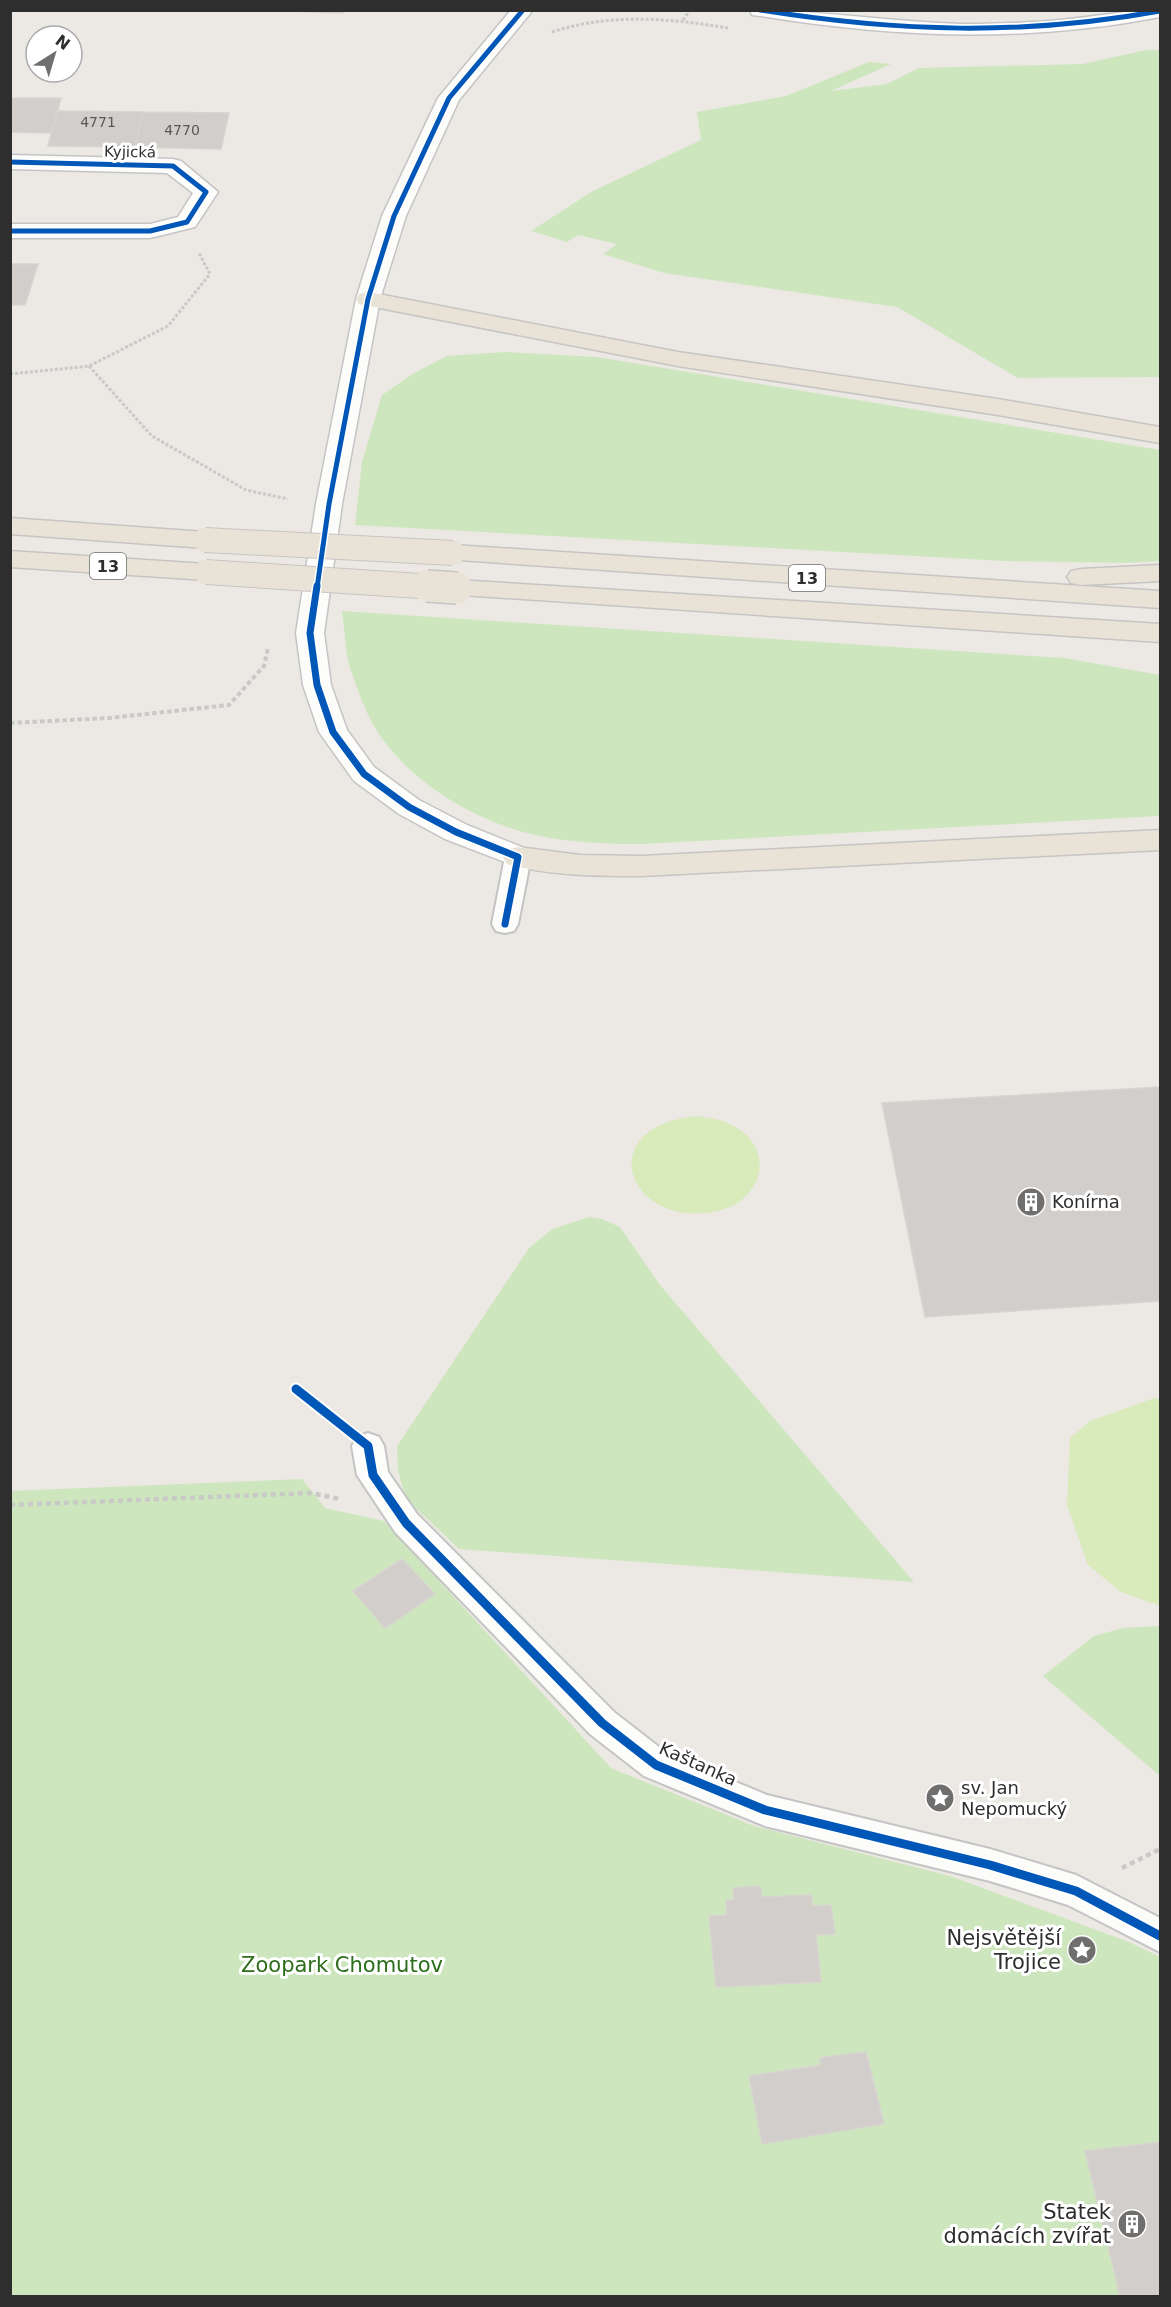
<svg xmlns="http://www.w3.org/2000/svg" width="1171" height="2307" font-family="'DejaVu Sans',sans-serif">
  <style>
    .green { fill: #cee6be }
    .pitch { fill: #d9eabb }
    .building { fill: #d1cecb; stroke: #d7d4d0; stroke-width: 1.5 }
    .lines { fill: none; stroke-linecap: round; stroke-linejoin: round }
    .service-casing { stroke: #c5c4c5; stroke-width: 4 }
    .minor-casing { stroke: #c5c4c5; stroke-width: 3 }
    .tertiary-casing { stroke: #c5c4c5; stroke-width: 3 }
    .trunk-casing { stroke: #c6c5c4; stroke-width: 3 }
    .path-far2 { stroke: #c9c9c8; stroke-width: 3; stroke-dasharray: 3 2; stroke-linecap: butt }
    .path-far1 { stroke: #c9c9c8; stroke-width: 4; stroke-dasharray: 4.5 3; stroke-linecap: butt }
    .path { stroke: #c9c9c8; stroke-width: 4.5; stroke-dasharray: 5 4; stroke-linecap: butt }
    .service { fill: #fcfcfb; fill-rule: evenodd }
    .minor { fill: #fcfcfb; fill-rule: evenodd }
    .tertiary { fill: #fcfcfb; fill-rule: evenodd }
    .trunk { fill: #e9e2d6; fill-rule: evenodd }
    .trunk-bridge-far1-casing { stroke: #c6c5c4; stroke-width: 26; stroke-linecap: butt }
    .trunk-bridge-casing { stroke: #c6c5c4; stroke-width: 34; stroke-linecap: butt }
    .trunk-bridge-far1 { stroke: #e9e2d6; stroke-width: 24 }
    .trunk-bridge { stroke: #e9e2d6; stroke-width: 31 }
    .cycleway-far2-casing { stroke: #fff; stroke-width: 8 }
    .cycleway-far1-casing { stroke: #fff; stroke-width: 10 }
    .cycleway-casing { stroke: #fff; stroke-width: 13 }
    .cycleway-far2 { stroke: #0057b8; stroke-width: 5 }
    .cycleway-far1 { stroke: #0057b8; stroke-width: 7 }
    .cycleway { stroke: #0057b8; stroke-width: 9 }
    .labels { text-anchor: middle; stroke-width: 6; stroke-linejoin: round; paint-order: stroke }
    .far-number-label { font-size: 14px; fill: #585857 }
    .far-street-label { font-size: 15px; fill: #2e2e2e; stroke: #fff }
    .shield { fill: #fff; stroke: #6d6d6d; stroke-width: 1.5 }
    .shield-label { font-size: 16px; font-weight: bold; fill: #2e2e2e }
    .poi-label { font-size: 18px; fill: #2e2e2e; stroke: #fff; text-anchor: start }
    .street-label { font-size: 18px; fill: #2e2e2e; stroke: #fff }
    .near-poi-label { font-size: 21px; fill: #2e2e2e; stroke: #fff; text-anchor: end }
    .near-park-label { font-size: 21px; fill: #2c6e1b; stroke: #fff }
  </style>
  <rect width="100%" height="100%" fill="#ece8e4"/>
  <path class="green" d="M1146,50H1160V377L1018,378L897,307L664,273L603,254L617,244L578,235L567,242L531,231L593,191L701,140L697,112L786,96L869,62L891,64L831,91L887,84L919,68L1083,64Z
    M505,352L597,357L1160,450V561L1124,563L1004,561L355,525L362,462L382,395L414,373L447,356Z
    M342,611L1064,658L1160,675V816L643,844C607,844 571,843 535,835C474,821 409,782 375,728C366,713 358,691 352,674C345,655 345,631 342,611Z
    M589,1217L602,1219L620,1227L660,1285L914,1582L459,1549L406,1499L398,1471L397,1446L529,1248L552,1229Z
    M302,1479L325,1508L384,1521L611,1768L754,1826L950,1876L1129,1942L1160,1957V2296H11L10,1491Z
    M1160,1626V1776L1043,1676L1094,1636L1123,1628Z"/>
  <path class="pitch" d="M697,1116C709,1118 721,1119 732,1125C766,1142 769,1180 739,1202C729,1209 716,1212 704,1213C625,1221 594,1126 697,1116Z
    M1154,1398L1160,1399V1606L1121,1592L1088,1565L1067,1505L1070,1438L1090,1421Z"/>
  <path class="building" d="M263,10H344L343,13Z
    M10,98H61L52,133L10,132Z
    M57,111L143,112L135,147L48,146Z
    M143,112L229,113L221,149L135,147Z
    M10,264H38L25,305H10Z
    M1160,1087V1301L925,1317L882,1103Z
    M402,1559L435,1594L385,1628L353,1591Z
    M760,1886L762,1897L811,1895L813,1906L831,1905L835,1934L816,1935L821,1982L716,1987L709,1916L727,1915L726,1900H734L733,1888Z
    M866,2052L884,2124L762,2144L749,2076L821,2065L820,2058Z
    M1160,2142V2296H1120L1085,2151Z"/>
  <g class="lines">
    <g class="service-casing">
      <path id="service" d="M518,848L527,851L531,857L518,924L514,931L505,933L496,931L492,924L505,857L509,851Z
        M368,1433L379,1437L384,1446L388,1472L417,1514L614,1712L668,1754L767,1795L990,1849L1076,1875L1160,1918V1952L1068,1905L990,1881L765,1826L644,1776L590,1734L395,1532L357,1475L352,1446L357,1437Z"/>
    </g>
    <g class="minor-casing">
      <path id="minor" d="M10,155L173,159L181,161L218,192L195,227L150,238H10V224H150L178,217L193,193L167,173L10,169Z"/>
    </g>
    <g class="tertiary-casing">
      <path id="tertiary" d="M511,10H533L459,100L406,216L380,299L342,504L324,633L331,685L347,730L374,767L419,800L467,825L529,850L533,857L529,864L518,867L445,839L399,814L354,781L319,732L303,685L296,633L316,504L356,299L382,216L438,98Z
        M750,10C820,10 889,22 960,24C993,24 1027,23 1060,20C1094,17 1127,10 1160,10V17C1026,43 895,38 760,16L752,15Z"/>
    </g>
    <g class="trunk-casing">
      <path id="trunk" d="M368,292L678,352L998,399L1160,427V443L998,415L678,366L359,304L356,299L359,294Z
        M10,518L205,532L214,534L218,540L214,546L205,548L10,534Z
        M453,545L1160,591V608L444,559L440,553L444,547Z
        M10,551L206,564L216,566L220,572L216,578L206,580L10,567Z
        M1160,565V581L1081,585L1071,583L1067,577L1071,571L1081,569Z
        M457,580L1160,624V642L447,594L443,588L447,582Z
        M1160,830V850L641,876C597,876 550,876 507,864L503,857L507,850L518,847L580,855L641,856Z"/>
    </g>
    <path class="path-far2" d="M683,20L690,10
      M552,32C611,13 667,18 728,28
      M89,366L152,436L246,490L288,499
      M10,374L89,366L168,326L210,274L199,253"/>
    <path class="path-far1" d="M10,723L109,718L229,705L264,666L268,648"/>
    <path class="path" d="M10,1505L311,1493L340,1499
      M1122,1868L1160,1849"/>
    <use href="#service" class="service"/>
    <use href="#minor" class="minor"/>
    <use href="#tertiary" class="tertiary"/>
    <use href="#trunk" class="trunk"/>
    <g class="trunk-bridge-far1-casing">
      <path id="trunk-bridge-far1" d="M205,540L453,553
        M206,572L451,588"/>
    </g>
    <g class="trunk-bridge-casing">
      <path id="trunk-bridge" d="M427,586L457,588"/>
    </g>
    <use href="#trunk-bridge-far1" class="trunk-bridge-far1"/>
    <use href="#trunk-bridge" class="trunk-bridge"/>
    <g class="cycleway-far2-casing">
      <path id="cycleway-far2" d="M760,10C897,32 1023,36 1160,11
        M10,162L173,166L206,192L187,222L150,231H10
        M317,588L329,504L368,299L394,216L449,98L523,10"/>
    </g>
    <g class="cycleway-far1-casing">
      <path id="cycleway-far1" d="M317,586L310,633L317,685L333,732L364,774L409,807L456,832L518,857L505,924"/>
    </g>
    <g class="cycleway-casing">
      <path id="cycleway" d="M296,1389L368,1446L373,1475L406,1523L602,1723L656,1765L765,1810L990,1865L1076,1891L1160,1936"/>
    </g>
    <use href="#cycleway-far2" class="cycleway-far2"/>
    <use href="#cycleway-far1" class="cycleway-far1"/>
    <use href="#cycleway" class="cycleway"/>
  </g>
  <defs>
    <g id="building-disc" transform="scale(1.5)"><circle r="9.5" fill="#706f6e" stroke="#fff"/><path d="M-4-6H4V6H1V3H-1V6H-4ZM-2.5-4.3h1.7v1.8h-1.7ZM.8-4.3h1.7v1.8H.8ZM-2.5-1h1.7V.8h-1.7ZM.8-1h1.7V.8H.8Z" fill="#fff"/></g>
    <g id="sight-disc" transform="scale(1.5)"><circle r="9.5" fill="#706f6e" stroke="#fff"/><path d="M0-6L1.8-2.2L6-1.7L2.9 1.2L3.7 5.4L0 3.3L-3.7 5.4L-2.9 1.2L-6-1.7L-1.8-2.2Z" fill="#fff"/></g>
  </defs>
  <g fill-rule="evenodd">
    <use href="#building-disc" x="1031" y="1202"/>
    <use href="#sight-disc" x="940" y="1798"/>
    <use href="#sight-disc" x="1082" y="1950"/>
    <use href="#building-disc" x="1132" y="2224"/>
  </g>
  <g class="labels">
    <g class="far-number-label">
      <text x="98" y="127">4771</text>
      <text x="182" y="135">4770</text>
    </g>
    <g class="far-street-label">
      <text transform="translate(130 152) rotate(1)" y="5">Kyjická</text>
    </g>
    <g class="shield">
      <rect x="90" y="553" width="36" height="26" rx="4.5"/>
      <rect x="789" y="565" width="36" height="26" rx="4.5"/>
    </g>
    <g class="shield-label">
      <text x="108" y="572">13</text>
      <text x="807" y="584">13</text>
    </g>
    <g class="poi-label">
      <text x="1052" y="1208">Konírna</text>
      <text x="961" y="1794">sv. Jan<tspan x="961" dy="21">Nepomucký</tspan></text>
    </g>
    <g class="street-label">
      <text transform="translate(698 1764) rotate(24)" y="6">Kaštanka</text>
    </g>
    <g class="near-poi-label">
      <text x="1061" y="1945">Nejsvětější<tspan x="1061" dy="24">Trojice</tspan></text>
      <text x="1111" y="2219">Statek<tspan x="1111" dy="24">domácích zvířat</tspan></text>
    </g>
    <g class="near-park-label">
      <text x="342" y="1972">Zoopark Chomutov</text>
    </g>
  </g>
  <rect width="1171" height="2307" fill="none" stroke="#2e2e2e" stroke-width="24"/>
  <g transform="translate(54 54) rotate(37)"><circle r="28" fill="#ffffff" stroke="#ababab" stroke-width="1.5"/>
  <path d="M0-4.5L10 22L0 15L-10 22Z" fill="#706f6e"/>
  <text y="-9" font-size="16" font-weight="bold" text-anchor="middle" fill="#2e2e2e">N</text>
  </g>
</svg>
